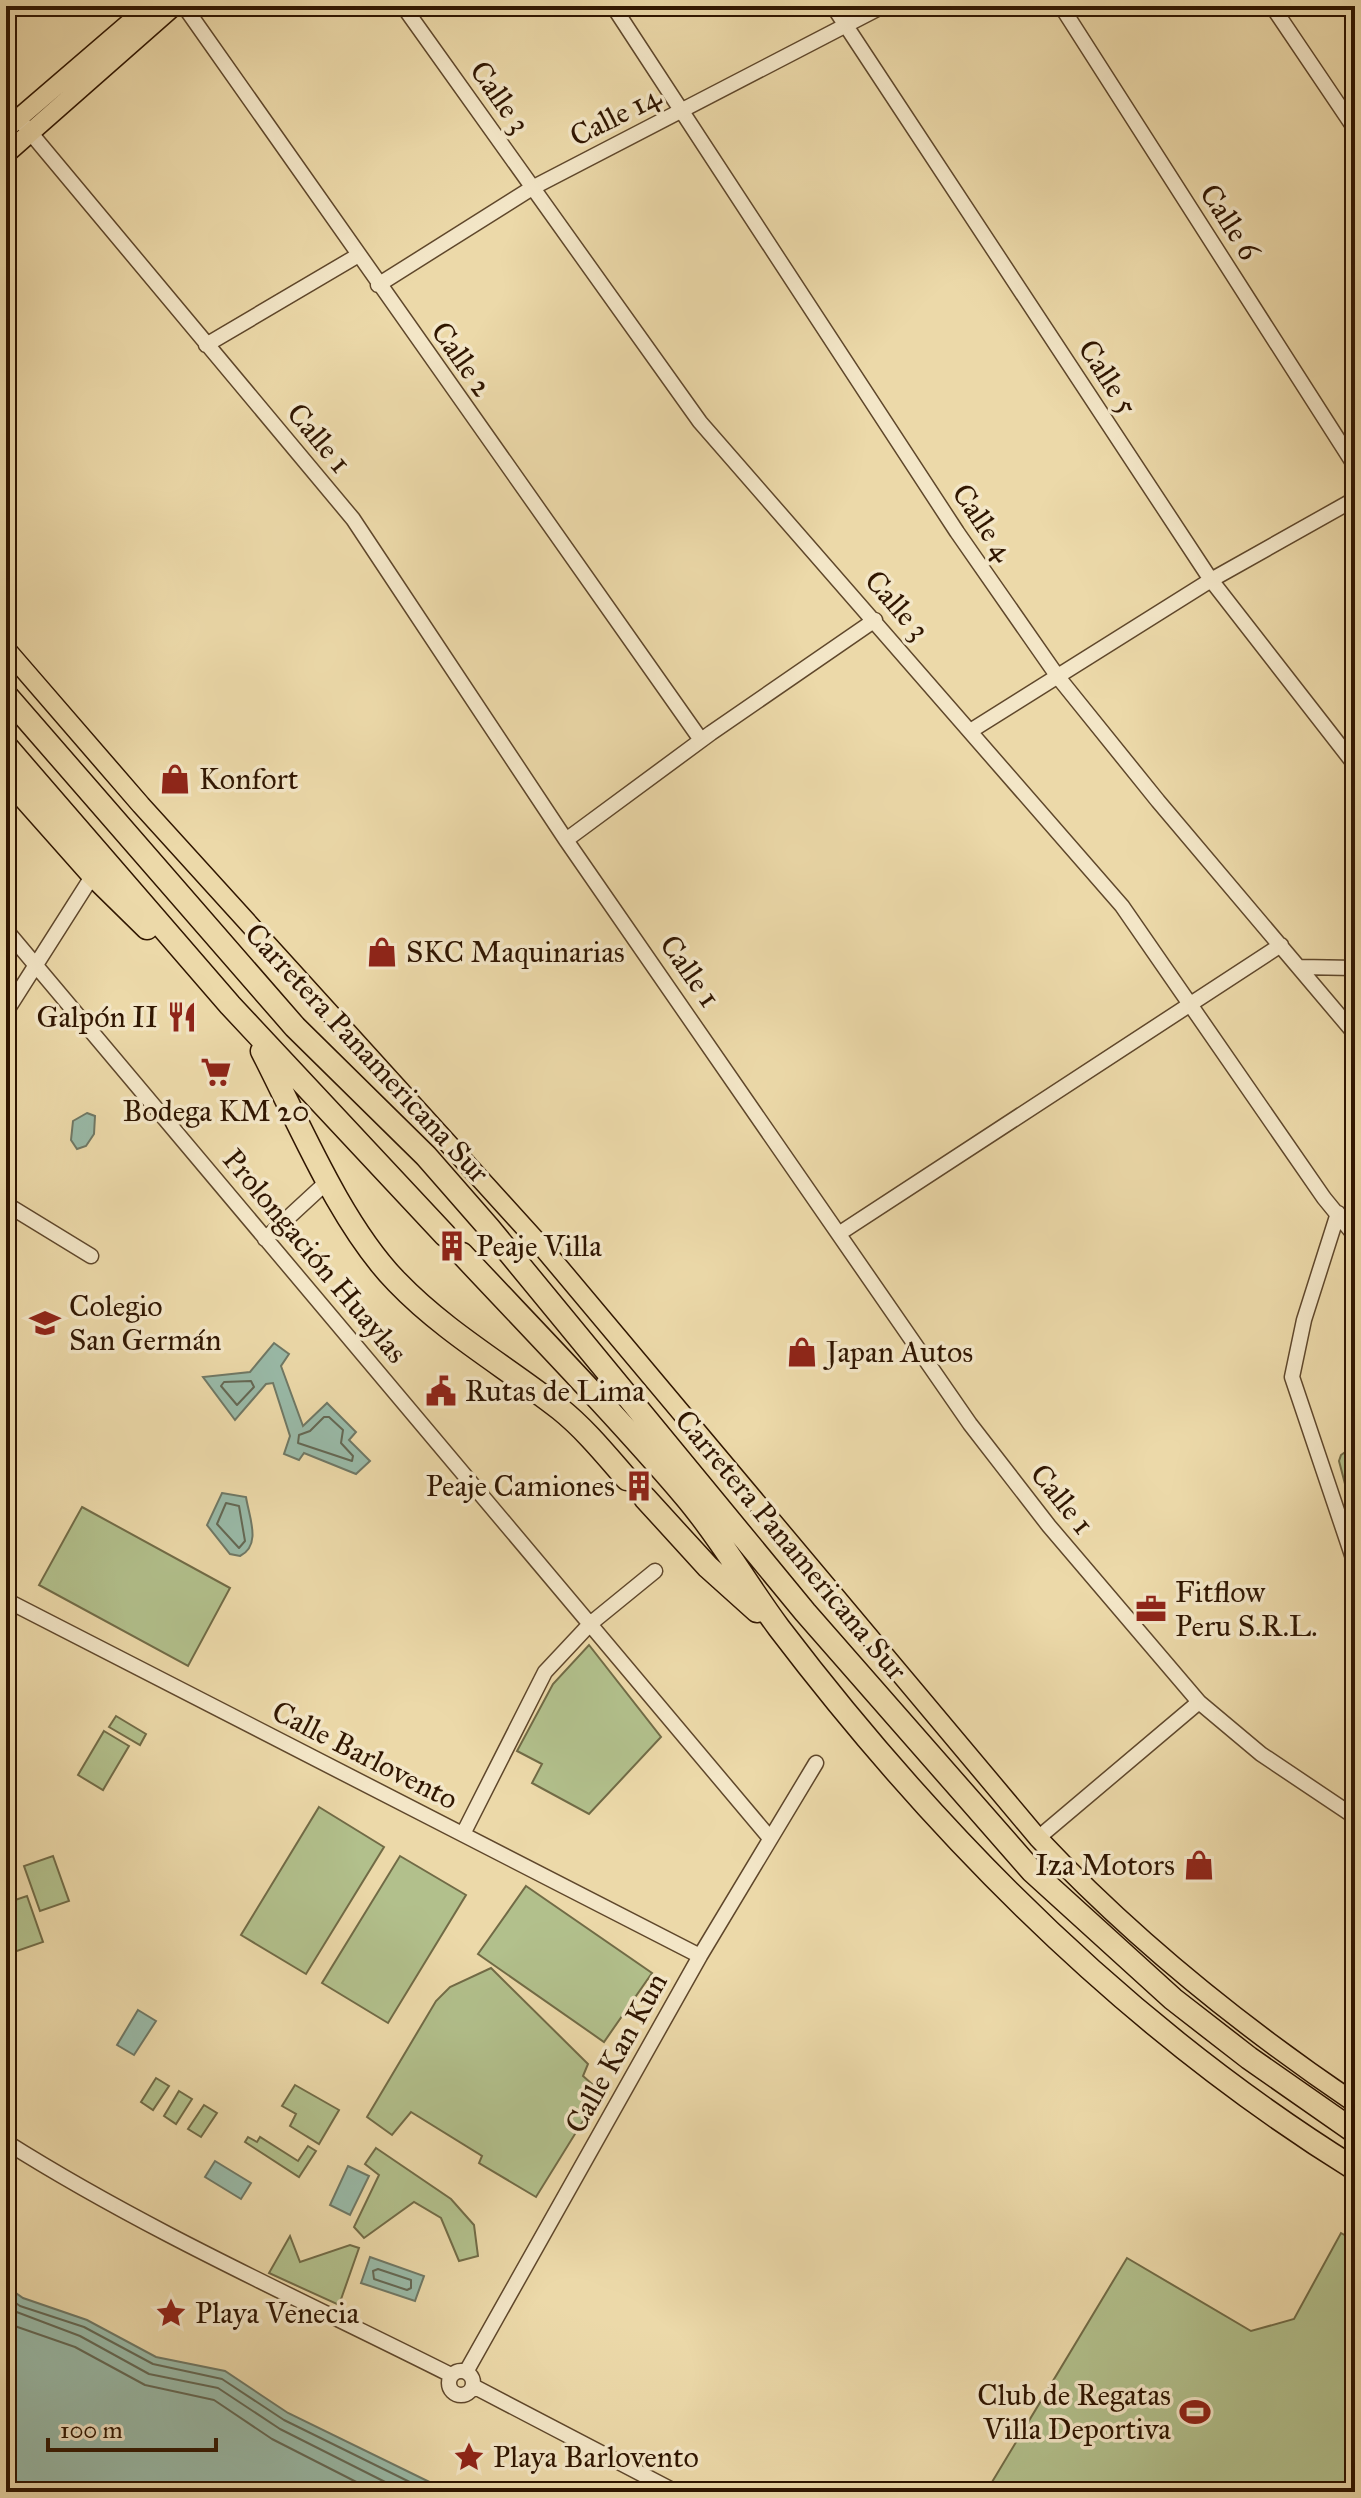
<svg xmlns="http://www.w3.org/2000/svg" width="1361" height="2498" font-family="'IM FELL Great Primer',serif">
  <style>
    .green { fill: #b2c08c; stroke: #716b46; stroke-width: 2 }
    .water { fill: #99baa8; stroke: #6f7865; stroke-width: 2 }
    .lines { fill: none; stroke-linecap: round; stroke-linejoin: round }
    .shore { stroke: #646854; stroke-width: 2 }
    .minor-casing { stroke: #5f472b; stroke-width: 17 }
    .major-casing { stroke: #301601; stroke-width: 21 }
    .highway-casing { stroke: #301601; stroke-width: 25 }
    .minor { stroke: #f3e6c7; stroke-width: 14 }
    .major { stroke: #ecd9a9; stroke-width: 18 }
    .highway { stroke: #ecd9a9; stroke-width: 22 }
    .labels { text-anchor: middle; stroke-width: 7; stroke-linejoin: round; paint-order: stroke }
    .street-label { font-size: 30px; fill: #301601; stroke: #f3e6c7 }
    .poi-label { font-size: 30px; fill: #301601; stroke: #f3e6c7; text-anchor: start }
  </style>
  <rect width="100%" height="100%" fill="#ecd9a9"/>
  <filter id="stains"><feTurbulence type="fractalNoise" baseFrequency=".0025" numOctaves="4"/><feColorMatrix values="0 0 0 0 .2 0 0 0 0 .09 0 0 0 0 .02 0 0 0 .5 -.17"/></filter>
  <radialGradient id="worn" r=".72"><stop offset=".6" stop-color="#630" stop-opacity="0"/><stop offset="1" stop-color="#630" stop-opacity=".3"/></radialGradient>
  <path class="green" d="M1355,1445V1508L1350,1503L1339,1461L1341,1455Z
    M82,1507L230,1588L188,1666L39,1585Z
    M589,1645L661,1737L589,1814L532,1783L542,1764L517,1751L553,1684Z
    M116,1716L146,1734L140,1745L109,1727Z
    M104,1731L129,1746L103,1790L78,1775Z
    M319,1807L384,1847L306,1974L241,1935Z
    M53,1856L69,1901L40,1911L24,1866Z
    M400,1856L466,1895L388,2023L322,1983Z
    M526,1886L652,1973L604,2042L478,1954Z
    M27,1896L43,1942L14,1952L6,1930V1903Z
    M491,1968L588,2064L583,2076L601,2092L536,2197L479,2163L482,2156L411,2112L392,2135L367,2117L436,2001L450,1987Z
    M156,2078L169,2086L153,2110L141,2102Z
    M295,2085L339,2110L319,2144L290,2126L296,2114L282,2106Z
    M179,2091L192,2099L176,2124L164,2116Z
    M204,2105L217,2113L201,2137L188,2129Z
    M248,2137L257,2142L260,2137L298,2161L308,2146L316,2151L299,2177L245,2142Z
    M376,2148L451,2199L474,2225L478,2256L459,2261L441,2218L414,2202L364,2238L354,2227L379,2175L365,2164Z
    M1341,2233L1355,2241V2492H986L1127,2258L1251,2331L1294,2319Z
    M290,2236L300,2262L350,2245L359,2248L339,2305L269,2273Z"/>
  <path class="water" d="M87,1113L95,1116L94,1134L86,1146L77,1149L71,1140L73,1121Z
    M274,1343L289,1354L281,1366L303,1426L327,1403L356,1432L349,1440L370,1461L356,1474L304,1453L299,1460L284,1454L290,1436L273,1383L266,1384L235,1420L203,1377L250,1372Z
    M222,1493L246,1497C249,1517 262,1545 240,1556L230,1554L207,1525Z
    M138,2010L156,2021L134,2055L117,2045Z
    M215,2161L251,2183L241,2199L205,2177Z
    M348,2166L369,2176L350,2215L330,2205Z
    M370,2257L424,2276L415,2301L361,2283Z
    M6,2286L23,2298L87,2320L156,2357L225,2371L288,2413L450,2492H6Z"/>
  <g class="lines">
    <path class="shore" d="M251,1381L254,1387L237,1405L221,1386L224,1382Z
      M324,1417H329L343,1430L341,1443L353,1456L352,1461L298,1443L299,1435L310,1431Z
      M226,1503L239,1506L245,1541L239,1548L217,1524Z
      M378,2269L411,2280V2288L407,2290L374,2279L373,2271Z
      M6,2296L20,2306L84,2327L153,2364L222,2379L284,2420L430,2492
      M6,2308L80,2336L149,2374L218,2388L280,2429L405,2492
      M6,2323L75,2347L145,2385L214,2400L272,2439L376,2492"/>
    <g class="minor-casing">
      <path id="minor" d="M184,6L701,740
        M403,6L700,422L1122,906L1324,1198L1355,1236
        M613,6L957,532L1058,677L1158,801L1355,1034
        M833,6L1211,580L1355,765
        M1061,6L1355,466
        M1272,6L1355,129
        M24,125L353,519L566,840L970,1424L1049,1526L1199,1702L1261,1754L1355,1817
        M378,285L532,188L883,6
        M206,345L357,256
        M972,730L1211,580L1355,499
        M566,840L711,733L875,620
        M6,930L769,1837
        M1300,967L1355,968
        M6,1012L93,875
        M6,1204L91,1256
        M1338,1213L1304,1320L1292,1377L1355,1564
        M840,1233L1281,945
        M265,1239L329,1180
        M6,1600L700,1956
        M463,1834L545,1672L590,1624L655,1571
        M1038,1838L1199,1702
        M6,2142C147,2231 302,2300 451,2375
        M449 2383a12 12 0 1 1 24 0a12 12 0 1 1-24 0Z
        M466,2372L700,1956L816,1763
        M473,2386L676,2492"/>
    </g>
    <g class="major-casing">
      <path id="major" d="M6,129L149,6
        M6,154L174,6
        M6,649L141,805L543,1248L1038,1838C1132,1938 1241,2026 1355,2103"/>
    </g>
    <g class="highway-casing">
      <path id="highway" d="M6,695L295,1027L426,1156L489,1228L805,1612L1032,1871L1173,1999L1249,2058L1355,2132
        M6,746L230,1005L445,1235
        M6,777L93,875L147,928
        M262,1051C299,1123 341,1225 397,1282C445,1332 505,1366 560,1409C585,1429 606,1455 627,1479
        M462,1254C537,1334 614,1413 685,1496C720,1537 747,1585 779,1628C939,1838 1130,2029 1355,2169
        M645,1498L708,1567L757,1611"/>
    </g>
    <use href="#minor" class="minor"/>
    <use href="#major" class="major"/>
    <use href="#highway" class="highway"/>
  </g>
  <defs>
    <g id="shop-bare" transform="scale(2.4)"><path d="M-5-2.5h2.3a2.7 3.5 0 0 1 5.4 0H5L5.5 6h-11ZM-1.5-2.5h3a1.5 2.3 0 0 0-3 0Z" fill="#8f2418" stroke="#f3e6c7" stroke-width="2.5" paint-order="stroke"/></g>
    <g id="restaurant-bare" transform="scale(2.4)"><path d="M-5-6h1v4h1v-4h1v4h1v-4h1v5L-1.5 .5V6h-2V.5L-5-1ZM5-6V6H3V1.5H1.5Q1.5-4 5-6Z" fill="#8f2418" stroke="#f3e6c7" stroke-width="2.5" paint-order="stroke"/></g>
    <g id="supermarket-bare" transform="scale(2.4)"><path d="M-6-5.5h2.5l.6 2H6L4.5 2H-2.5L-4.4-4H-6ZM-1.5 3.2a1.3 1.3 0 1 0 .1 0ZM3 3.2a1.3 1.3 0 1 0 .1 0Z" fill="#8f2418" stroke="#f3e6c7" stroke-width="2.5" paint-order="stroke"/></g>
    <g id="building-bare" transform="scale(2.4)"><path d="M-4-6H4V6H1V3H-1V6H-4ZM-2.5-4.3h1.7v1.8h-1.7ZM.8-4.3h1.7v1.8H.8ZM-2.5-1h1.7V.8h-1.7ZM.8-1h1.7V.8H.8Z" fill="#8f2418" stroke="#f3e6c7" stroke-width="2.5" paint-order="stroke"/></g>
    <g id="school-bare" transform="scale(2.4)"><path d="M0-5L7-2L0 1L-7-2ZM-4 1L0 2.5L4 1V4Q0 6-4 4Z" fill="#8f2418" stroke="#f3e6c7" stroke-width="2.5" paint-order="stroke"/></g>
    <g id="civic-bare" transform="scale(2.4)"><path d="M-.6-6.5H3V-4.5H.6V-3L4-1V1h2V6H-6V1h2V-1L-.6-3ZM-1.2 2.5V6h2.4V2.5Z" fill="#8f2418" stroke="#f3e6c7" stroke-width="2.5" paint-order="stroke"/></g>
    <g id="office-bare" transform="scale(2.4)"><path d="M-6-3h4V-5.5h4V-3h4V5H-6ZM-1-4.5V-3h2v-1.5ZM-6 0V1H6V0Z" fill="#8f2418" stroke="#f3e6c7" stroke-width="2.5" paint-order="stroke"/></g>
    <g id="sight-bare" transform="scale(2.4)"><path d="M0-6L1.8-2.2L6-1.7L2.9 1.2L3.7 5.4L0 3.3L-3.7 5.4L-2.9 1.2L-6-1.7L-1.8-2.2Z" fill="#8f2418" stroke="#f3e6c7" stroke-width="2.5" paint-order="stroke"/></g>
    <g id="stadium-bare" transform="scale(2.4)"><path d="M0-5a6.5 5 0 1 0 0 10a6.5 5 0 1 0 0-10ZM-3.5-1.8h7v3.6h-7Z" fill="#8f2418" stroke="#f3e6c7" stroke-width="2.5" paint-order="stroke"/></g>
  </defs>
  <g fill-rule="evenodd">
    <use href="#shop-bare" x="175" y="779"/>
    <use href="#shop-bare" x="382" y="952"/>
    <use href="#restaurant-bare" x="182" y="1017"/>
    <use href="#supermarket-bare" x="216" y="1072"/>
    <use href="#building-bare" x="452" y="1246"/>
    <use href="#school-bare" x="45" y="1323"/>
    <use href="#shop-bare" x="802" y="1352"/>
    <use href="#civic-bare" x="441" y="1391"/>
    <use href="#building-bare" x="639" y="1486"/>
    <use href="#office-bare" x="1151" y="1609"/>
    <use href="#shop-bare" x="1199" y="1865"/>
    <use href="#sight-bare" x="171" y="2313"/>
    <use href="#stadium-bare" x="1195" y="2412"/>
    <use href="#sight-bare" x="469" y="2457"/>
  </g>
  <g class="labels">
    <g class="street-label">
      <text transform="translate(500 97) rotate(55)" y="10">Calle 3</text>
      <text transform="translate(615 116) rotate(-27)" y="10">Calle 14</text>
      <text transform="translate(1230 222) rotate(57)" y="10">Calle 6</text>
      <text transform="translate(462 359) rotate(55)" y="10">Calle 2</text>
      <text transform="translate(1108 377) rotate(57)" y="10">Calle 5</text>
      <text transform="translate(319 438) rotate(50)" y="10">Calle 1</text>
      <text transform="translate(983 522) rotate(56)" y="10">Calle 4</text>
      <text transform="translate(897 605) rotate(49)" y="10">Calle 3</text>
      <text transform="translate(690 971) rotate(55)" y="10">Calle 1</text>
      <text transform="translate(367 1053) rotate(47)" y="10">Carretera Panamericana Sur</text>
      <text transform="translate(315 1256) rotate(50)" y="10">Prolongación Huaylas</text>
      <text transform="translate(1062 1499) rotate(51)" y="10">Calle 1</text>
      <text transform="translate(791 1545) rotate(50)" y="10">Carretera Panamericana Sur</text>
      <text transform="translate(365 1755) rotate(27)" y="10">Calle Barlovento</text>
      <text transform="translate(616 2053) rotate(-61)" y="10">Calle Kan Kun</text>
    </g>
    <g class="poi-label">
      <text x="199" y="789">Konfort</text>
      <text x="406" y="962">SKC Maquinarias</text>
      <text x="158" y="1027" text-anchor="end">Galpón II</text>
      <text x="216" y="1121" text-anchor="middle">Bodega KM 20</text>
      <text x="476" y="1256">Peaje Villa</text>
      <text x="69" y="1316">Colegio<tspan x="69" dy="34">San Germán</tspan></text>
      <text x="826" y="1362">Japan Autos</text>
      <text x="465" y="1401">Rutas de Lima</text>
      <text x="615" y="1496" text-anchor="end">Peaje Camiones</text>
      <text x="1175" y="1602">Fitflow<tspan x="1175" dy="34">Peru S.R.L.</tspan></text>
      <text x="1175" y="1875" text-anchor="end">Iza Motors</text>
      <text x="195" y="2323">Playa Venecia</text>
      <text x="1171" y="2405" text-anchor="end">Club de Regatas<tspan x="1171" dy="34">Villa Deportiva</tspan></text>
      <text x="493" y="2467">Playa Barlovento</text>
    </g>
  </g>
  <rect width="1361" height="2498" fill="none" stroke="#ecd9a9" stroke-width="32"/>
  <rect x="8" y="8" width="1345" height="2482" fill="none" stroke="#301601" stroke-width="4"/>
  <rect x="16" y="16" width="1329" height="2466" fill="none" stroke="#301601" stroke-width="2"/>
  <path d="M48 2438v12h168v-12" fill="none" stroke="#301601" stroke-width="4"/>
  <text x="60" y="2438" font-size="24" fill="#301601" stroke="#f3e6c7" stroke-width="6" paint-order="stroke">100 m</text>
  <rect width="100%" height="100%" filter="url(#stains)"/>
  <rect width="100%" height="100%" fill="url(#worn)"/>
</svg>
